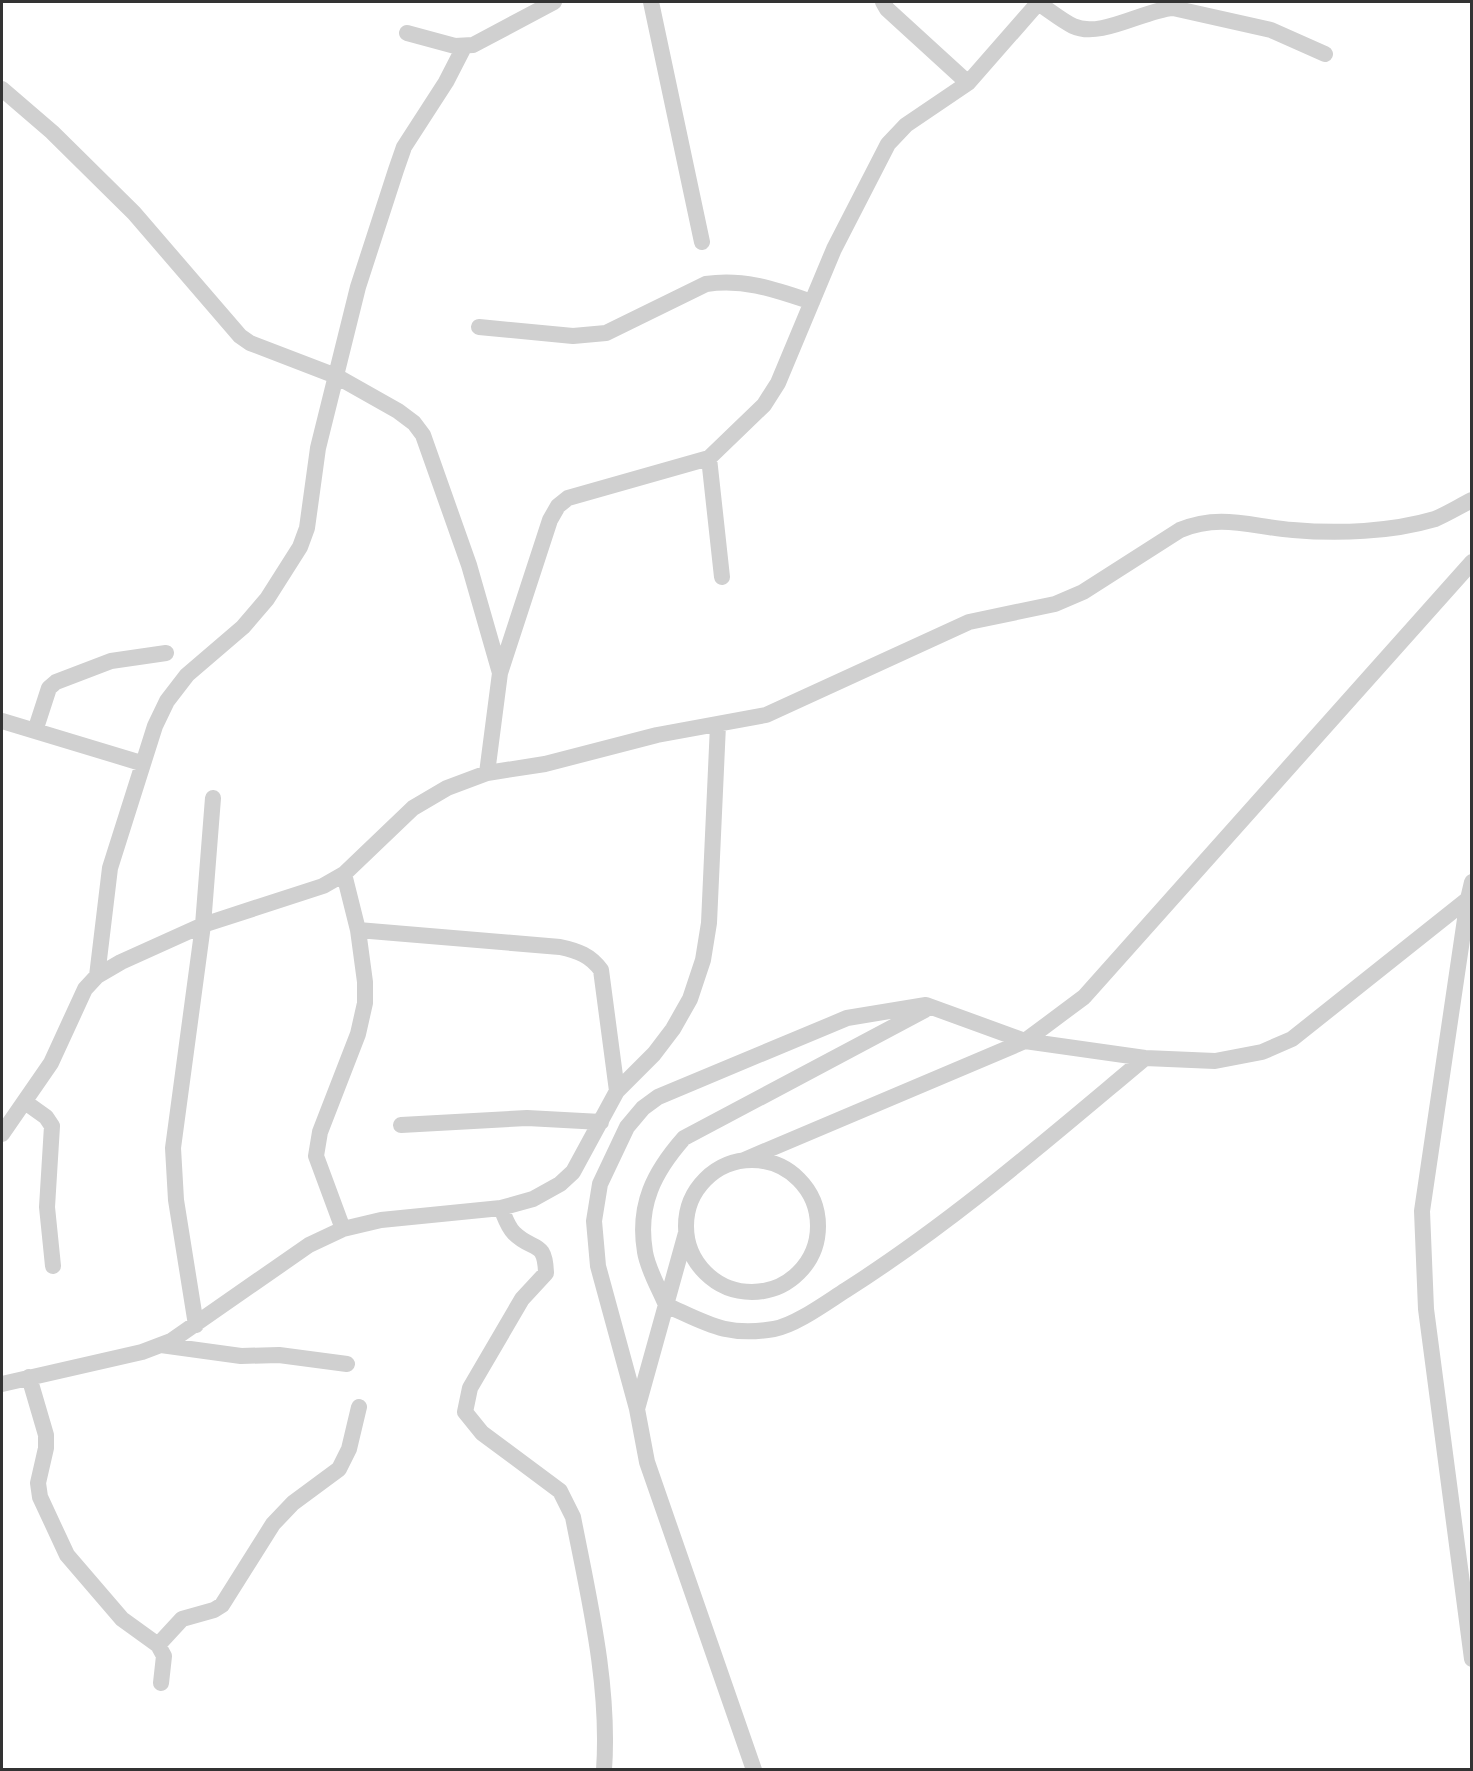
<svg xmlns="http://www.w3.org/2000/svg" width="1473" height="1771" font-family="Commissioner,sans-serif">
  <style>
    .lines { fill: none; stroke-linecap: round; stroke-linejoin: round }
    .minor { stroke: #d0d0d0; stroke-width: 16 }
  </style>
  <rect width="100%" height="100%" fill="#fff"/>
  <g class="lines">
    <path class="minor" d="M651,2L702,242
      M883,2L887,9L968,83
      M1038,3C1049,10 1061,20 1073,26C1100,39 1144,10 1173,8L1271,30L1325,54
      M407,33L455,46L473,45L554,2
      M2,89L52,132L134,213L240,336L250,343L336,376L398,411L414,423L423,435L469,565L500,673
      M479,327L573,336L606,333L706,284C744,278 776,290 812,302
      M709,458L764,405L778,383L834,249L888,144L906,125L968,83L1039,2
      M2,721L141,763
      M35,731L49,688L56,682L111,661L166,653
      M487,773L500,673L550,520L558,506L568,498L709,458L722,577
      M1468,899L1422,1211L1426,1309L1472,1659
      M358,930L560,947C578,951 590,955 601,970L617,1091
      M97,976L110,868L155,726L167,701L187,675L243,627L267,599L300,547L307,528L318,448L358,287L396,170L404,147L446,82L464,47
      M925,1010L684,1138C654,1172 637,1205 645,1252C648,1270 659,1288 666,1305C708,1324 726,1337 774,1329C796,1325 827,1302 846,1290C953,1222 1048,1139 1145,1058
      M25,1102L46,1117L52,1126L47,1207L53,1266
      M401,1125L527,1118L601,1122
      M2,1134L51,1063L85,989L97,976L121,962L203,925L323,886L344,874L413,808L447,788L487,773L545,764L657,735L766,715L969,622L1055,604L1083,592L1180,530C1221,513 1252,527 1293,530C1338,534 1391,532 1435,519C1447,514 1460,506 1472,500
      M744,1160L1025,1041L1084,997L1472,562
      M686 1226a66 66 0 1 1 132 0a66 66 0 1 1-132 0Z
      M501,1208C505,1217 507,1226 514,1233C533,1252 545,1239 546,1273L522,1299L470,1388L465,1412L482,1433L560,1491L573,1517C589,1599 610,1685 604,1770
      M343,1229L316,1156L320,1132L358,1034L365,1003V982L358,930L344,874
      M686,1233L637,1409L647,1462L754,1770
      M196,1325L176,1200L173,1148L203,925L213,798
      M161,1345L241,1356L279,1355L347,1364
      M29,1377L46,1435V1448L38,1483L40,1497L67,1555L122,1619L158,1645L164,1656L161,1683
      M2,1384L142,1352L171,1341L309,1245L343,1229L381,1220L501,1208L533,1199L560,1184L573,1172L617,1091L654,1054L673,1029L690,999L703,960L709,923L718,725
      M637,1409L598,1266L594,1221L600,1184L627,1127L643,1108L658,1097L847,1018L926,1005L1025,1041L1145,1058L1215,1061L1262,1052L1292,1039L1468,899L1472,882
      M158,1645L182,1619L214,1610L222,1605L273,1524L293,1503L339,1469L349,1449L359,1407"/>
  </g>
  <rect width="1473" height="1771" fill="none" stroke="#333333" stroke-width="6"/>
</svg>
